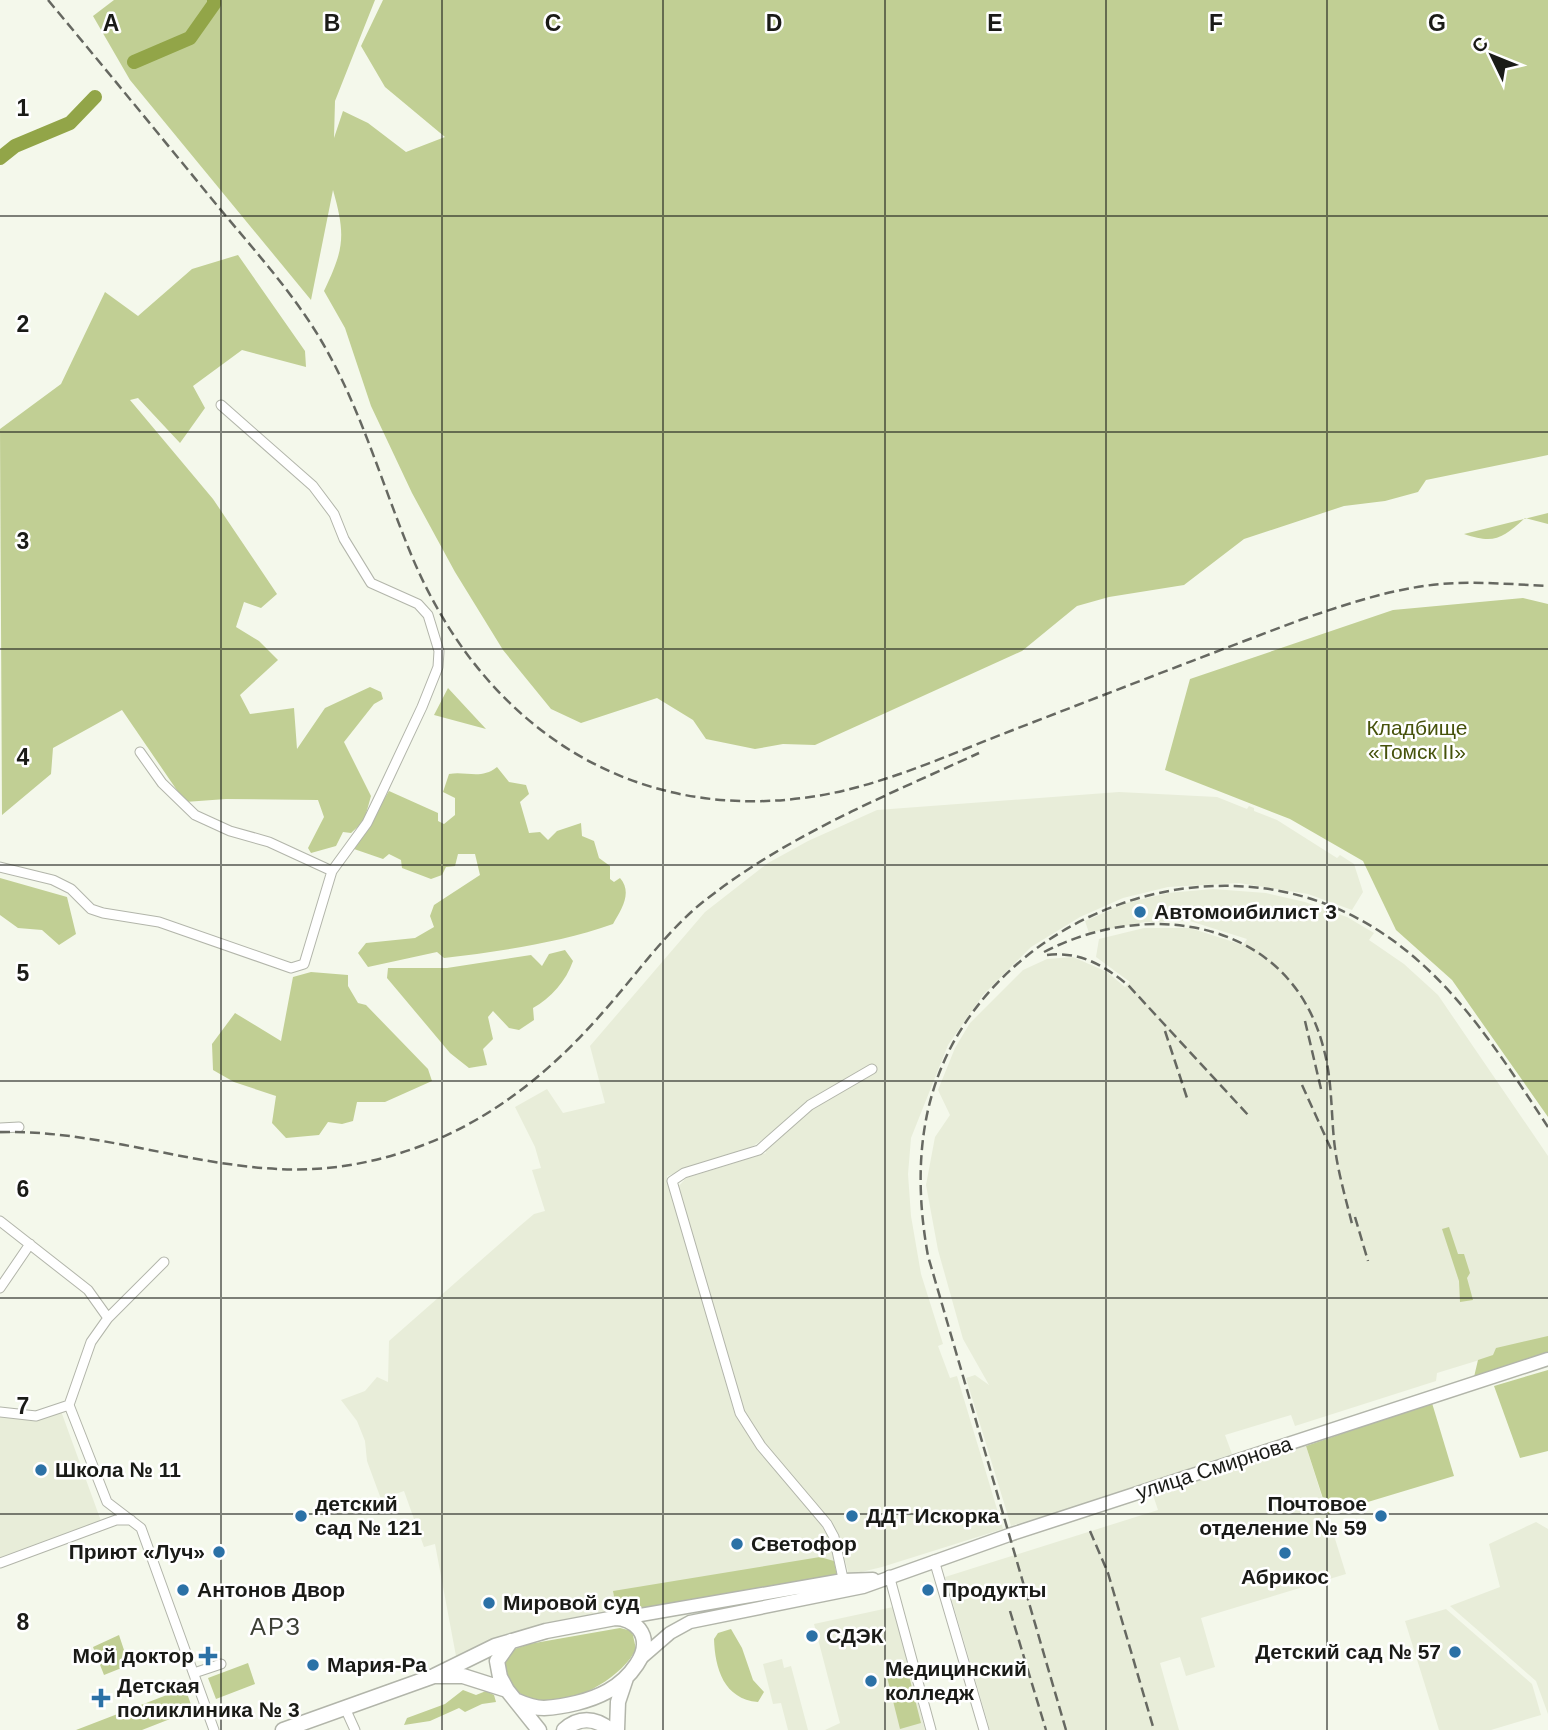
<svg xmlns="http://www.w3.org/2000/svg" width="1548" height="1730" font-family="Arial,sans-serif">
  <style>
    .built { fill: #e8edd9 }
    .green { fill: #c1cf94 }
    .lines { fill: none; stroke-linecap: round; stroke-linejoin: round }
    .river { stroke: #92a548; stroke-width: 14 }
    .street-casing { stroke: #b2b5aa; stroke-width: 11 }
    .secondary-casing { stroke: #b2b5aa; stroke-width: 15 }
    .primary-casing { stroke: #b2b5aa; stroke-width: 17 }
    .street { stroke: #fff; stroke-width: 9 }
    .secondary { stroke: #fff; stroke-width: 12 }
    .primary { stroke: #fff; stroke-width: 14 }
    .rail { stroke: #666861; stroke-width: 2.5; stroke-dasharray: 10 5; stroke-linecap: butt }
    .grid { fill: none; stroke: #1a1b17; stroke-width: 2; stroke-opacity: 0.55 }
    .poi-dot { fill: #2b71a6; stroke: #fff; stroke-width: 2.5 }
    .labels { text-anchor: middle; stroke-width: 5; stroke-linejoin: round; paint-order: stroke }
    .park-label { font-size: 21px; fill: #46520b; stroke: #fff }
    .poi-label { font-size: 21px; font-weight: bold; fill: #1a1b17; stroke: #fff; text-anchor: start }
    .street-label { font-size: 21px; fill: #1a1b17; stroke: #fff }
    .quarter-label { font-size: 24px; letter-spacing: 2px; fill: #3d4036; stroke: #fff }
    .grid-label { font-size: 23px; text-anchor: middle; font-weight: bold; fill: #1a1b17; stroke: #fff; stroke-width: 5; stroke-linejoin: round; paint-order: stroke }
  </style>
  <rect width="100%" height="100%" fill="#f4f8eb"/>
  <path class="built" d="M1119,792L1217,797L1247,809L1249,806L1254,808V811L1277,820L1337,858L1340,855L1354,864L1363,892L1352,910L1308,894L1239,883L1168,887L1123,898L1080,917L1031,947L983,995L948,1045L911,1138L908,1174L911,1216L921,1274L943,1344L938,1346L950,1378L957,1376L1003,1529L882,1567L849,1575L838,1535L831,1522L764,1444L743,1411L677,1188L686,1178L766,1153L762,1140L750,1148L667,1176L735,1415L757,1449L823,1527L829,1538L837,1576L583,1618L516,1634L456,1656L435,1544L424,1547L404,1491L381,1499L367,1461L365,1441L357,1421L341,1400L365,1391L377,1377L388,1382L389,1341L521,1225L534,1214L545,1211L532,1170L541,1168L535,1147L515,1107L547,1089L563,1113L605,1103L590,1046L705,912L768,863L808,841L877,810Z
    M1213,889L1266,893L1305,902L1347,917L1374,933L1369,940L1404,964L1438,995L1548,1156V1339L1437,1373L1436,1381L1295,1426L1291,1415L1225,1435L1232,1454L1199,1465V1468L1011,1526L966,1378L975,1375L989,1385L963,1339L938,1250L926,1185L935,1137L950,1115L938,1090L955,1048L970,1023L1023,970L1047,959L1073,957L1107,972L1125,987L1130,982L1096,957L1099,939L1144,928H1190L1243,945L1247,939L1190,921L1145,922L1089,933L1085,921L1126,903L1168,893Z
    M61,1411L101,1521L0,1559V1416Z
    M1306,1446L1346,1574L1201,1618L1215,1667L1186,1676L1180,1657L1160,1663L1179,1730H990L945,1577L1158,1510L1153,1495Z
    M1536,1522L1548,1529V1714L1536,1681L1450,1606L1500,1587L1489,1544Z
    M893,1607L925,1730H825L840,1723L814,1624Z
    M1446,1609L1532,1684L1541,1715L1491,1730H1439L1405,1621Z
    M782,1659L784,1668L791,1666L808,1730H788L781,1703L773,1704L763,1664Z"/>
  <path class="green" d="M114,0H375L335,101L334,138L343,111L368,123L406,152L445,137L385,87L361,46L383,0H1548V455L1426,480L1418,492L1385,501L1344,506L1244,539L1184,585L1109,597L1077,606L1022,651L815,745L783,744L755,749L706,739L693,720L657,698L581,723L551,709L503,650L455,572L412,493L371,406L345,328L324,291C344,249 346,236 333,190L311,300L130,80L93,16Z
    M238,255L305,351L306,367L242,350L193,386L205,408L180,443L138,398L130,400L213,499L277,594L261,608L244,602L236,627L259,641L278,660L240,695L250,714L294,708L297,749L325,708L370,687L381,692L383,699L374,704L344,742L371,796L364,821L351,833L343,832L336,846L311,853L308,848L324,817L318,800L226,799L185,802L122,710L53,748L51,774L2,815L0,429L61,384L105,292L138,316L192,269Z
    M1548,513V524L1525,518C1502,539 1494,544 1464,534Z
    M1523,598L1548,604V1117L1452,980L1396,930L1363,861L1290,819L1165,770L1190,679L1393,610Z
    M448,688L486,729L434,715Z
    M497,767L509,782L526,785L529,794L520,802L529,833L540,832L548,840L557,831L581,823L582,836L594,841L599,858L610,866V879L614,882L620,878C633,893 621,910 613,924C559,943 501,951 444,958L437,952L368,967L358,953L366,943L415,938L434,927L430,916L434,905L480,875L475,854H458L455,866L446,867L442,875L431,879L402,868L401,860L389,854L383,859L354,849L389,791L438,813V821L444,824L455,815V798L443,792L449,774C467,771 481,780 497,767Z
    M0,878L67,897L76,934L59,945L42,930L18,928L0,915Z
    M565,950L573,961C566,981 551,998 533,1008L534,1020L519,1030L509,1028L493,1011L488,1017L493,1039L483,1049L487,1065L469,1068L450,1053L387,978L388,968H447L531,955L542,966L549,954Z
    M311,972L348,975V986L358,1003L366,1005L428,1069L432,1081L385,1102H357L353,1121L342,1124L328,1122L319,1135L286,1138L272,1123L276,1096L234,1082L213,1070L212,1044L235,1013L281,1041L293,977Z
    M1449,1227L1458,1254H1464L1470,1273L1467,1278L1473,1300L1460,1302L1459,1281L1442,1229Z
    M1548,1336V1358L1474,1377L1478,1360L1493,1355L1496,1348Z
    M1548,1370V1451L1520,1458L1494,1386Z
    M1432,1403L1454,1476L1328,1514L1306,1446Z
    M820,1557L834,1561L837,1576L617,1612L613,1591Z
    M620,1628L632,1631L636,1649C622,1679 564,1711 532,1700C521,1696 512,1687 505,1679L501,1658L509,1651L529,1644Z
    M731,1629L742,1648L753,1680L764,1692L758,1702C724,1699 715,1669 714,1639L718,1633Z
    M119,1635L129,1665L104,1675L93,1647Z
    M248,1663L255,1684L216,1699L208,1678Z
    M907,1668L921,1723L900,1729L886,1673Z
    M185,1688L193,1710L142,1730H76Z
    M463,1690L476,1695L486,1691L494,1695L496,1702L482,1704L465,1712L459,1708L430,1721L404,1725L407,1718L445,1704Z"/>
  <g class="lines">
    <path class="river" d="M134,62L190,38L214,4V0
      M0,158L15,146L70,123L95,97"/>
    <g class="street-casing">
      <path id="street" d="M140,752L162,783L195,815L230,831L269,842L332,871
        M0,867L53,880L71,889L91,909L103,913L159,922L291,968L304,964L332,871L367,823L382,792L422,707L438,667L439,651L428,615L418,604L371,583L344,539L334,514L313,486L221,405
        M0,1128L19,1127
        M0,1221L88,1290L108,1318
        M164,1262L108,1318L91,1342L69,1405L107,1502L141,1528L214,1730
        M0,1288L30,1244
        M0,1412L36,1416L69,1405
        M934,1560L984,1730
        M0,1563L116,1520H131
        M889,1575L931,1730
        M844,1583L834,1537L827,1524L761,1446L740,1413L672,1181L684,1173L759,1150L810,1105L872,1069
        M194,1673L221,1664
        M345,1708L355,1730"/>
    </g>
    <g class="secondary-casing">
      <path id="secondary" d="M623,1618L843,1580L873,1579
        M640,1659L670,1633L690,1622L863,1587L1009,1535L1548,1359"/>
    </g>
    <g class="primary-casing">
      <path id="primary" d="M511,1641L497,1661L500,1677L507,1690L539,1730
        M436,1676H463L507,1690
        M283,1730L434,1676L495,1646L546,1631L615,1618C625,1618 633,1622 639,1629C656,1651 626,1681 608,1691C590,1701 564,1707 544,1708C534,1708 526,1705 517,1701
        M564,1730C578,1717 595,1717 610,1730
        M617,1730L618,1702L626,1678"/>
    </g>
    <use href="#street" class="street"/>
    <use href="#secondary" class="secondary"/>
    <use href="#primary" class="primary"/>
    <path class="rail" d="M48,0C103,66 157,132 211,198C246,241 286,284 316,332C360,403 381,483 413,559C482,721 623,821 803,798C876,789 945,756 1013,730C1109,693 1204,656 1300,620C1341,606 1382,592 1424,586C1465,580 1507,584 1548,586
      M1044,952C1150,897 1292,920 1324,1050C1332,1080 1331,1110 1334,1140C1337,1170 1346,1199 1353,1228
      M1047,955C1080,951 1103,965 1128,985L1249,1116
      M1305,1021L1321,1089
      M1165,1031L1188,1101
      M1302,1085L1331,1149
      M0,1132C121,1129 236,1187 356,1164C459,1145 537,1088 604,1011C635,976 663,936 698,906C781,838 883,797 979,753
      M1355,1217L1368,1261
      M1090,1531L1108,1573L1154,1730
      M1010,1611L1046,1730
      M1066,1730L928,1256C915,1184 917,1111 952,1045C1026,908 1208,845 1349,914C1441,959 1494,1045 1548,1127"/>
  </g>
  <path class="grid" d="M221,0V1730M442,0V1730M663,0V1730M885,0V1730M1106,0V1730M1327,0V1730M0,216H1548M0,432H1548M0,649H1548M0,865H1548M0,1081H1548M0,1298H1548M0,1514H1548"/>
  <g class="poi-dot">
    <circle cx="1140" cy="912" r="7"/>
    <circle cx="41" cy="1470" r="7"/>
    <circle cx="301" cy="1516" r="7"/>
    <circle cx="852" cy="1516" r="7"/>
    <circle cx="1381" cy="1516" r="7"/>
    <circle cx="737" cy="1544" r="7"/>
    <circle cx="219" cy="1552" r="7"/>
    <circle cx="1285" cy="1553" r="7"/>
    <circle cx="183" cy="1590" r="7"/>
    <circle cx="928" cy="1590" r="7"/>
    <circle cx="489" cy="1603" r="7"/>
    <circle cx="812" cy="1636" r="7"/>
    <circle cx="1455" cy="1652" r="7"/>
    <path d="M204.5 1645.5h7v7h7v7h-7v7h-7v-7h-7v-7h7z"/>
    <circle cx="313" cy="1665" r="7"/>
    <circle cx="871" cy="1681" r="7"/>
    <path d="M97.5 1687.5h7v7h7v7h-7v7h-7v-7h-7v-7h7z"/>
  </g>
  <g class="labels">
    <g class="park-label">
      <text x="1417" y="735">Кладбище<tspan x="1417" dy="24">«Томск II»</tspan></text>
    </g>
    <g class="poi-label">
      <text x="1154" y="919">Автомоибилист 3</text>
      <text x="55" y="1477">Школа № 11</text>
      <text x="315" y="1511">детский<tspan x="315" dy="24">сад № 121</tspan></text>
      <text x="1367" y="1511" text-anchor="end">Почтовое<tspan x="1367" dy="24">отделение № 59</tspan></text>
      <text x="866" y="1523">ДДТ Искорка</text>
      <text x="751" y="1551">Светофор</text>
      <text x="205" y="1559" text-anchor="end">Приют «Луч»</text>
      <text x="1285" y="1584" text-anchor="middle">Абрикос</text>
      <text x="197" y="1597">Антонов Двор</text>
      <text x="942" y="1597">Продукты</text>
      <text x="503" y="1610">Мировой суд</text>
      <text x="826" y="1643">СДЭК</text>
      <text x="1441" y="1659" text-anchor="end">Детский сад № 57</text>
      <text x="194" y="1663" text-anchor="end">Мой доктор</text>
      <text x="327" y="1672">Мария-Ра</text>
      <text x="885" y="1676">Медицинский<tspan x="885" dy="24">колледж</tspan></text>
      <text x="117" y="1693">Детская<tspan x="117" dy="24">поликлиника № 3</tspan></text>
    </g>
    <g class="street-label">
      <text transform="translate(1214 1468) rotate(-18)" y="7">улица Смирнова</text>
    </g>
    <g class="quarter-label">
      <text x="276" y="1635">АРЗ</text>
    </g>
  </g>
  <g class="grid-label">
    <text x="111" y="31">A</text>
    <text x="332" y="31">B</text>
    <text x="553" y="31">C</text>
    <text x="774" y="31">D</text>
    <text x="995" y="31">E</text>
    <text x="1216" y="31">F</text>
    <text x="1437" y="31">G</text>
    <text x="23" y="116">1</text>
    <text x="23" y="332">2</text>
    <text x="23" y="549">3</text>
    <text x="23" y="765">4</text>
    <text x="23" y="981">5</text>
    <text x="23" y="1197">6</text>
    <text x="23" y="1414">7</text>
    <text x="23" y="1630">8</text>
  </g>
  <g transform="translate(1492 56) rotate(313)" stroke="#ffffff" stroke-width="5" paint-order="stroke">
  <path d="M0-5L12 26L0 18L-12 26Z" fill="#1a1b17"/>
  <text y="-10" font-size="19" font-weight="bold" text-anchor="middle" fill="#1a1b17">С</text>
  </g>
</svg>
